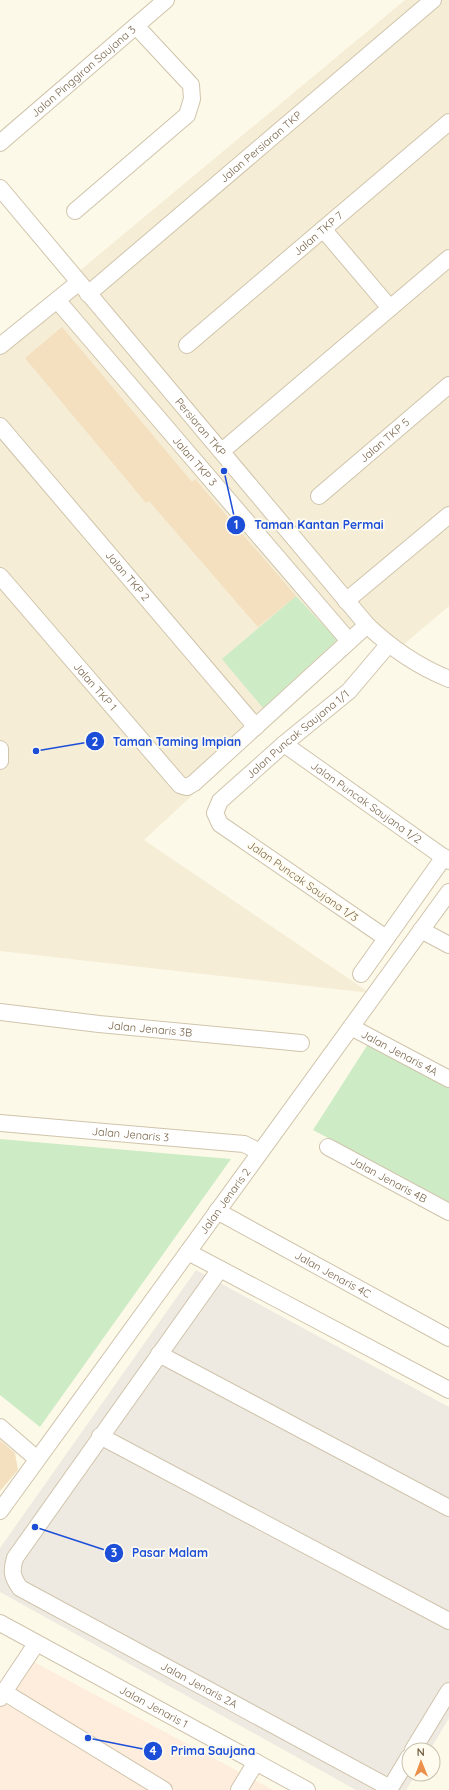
<svg xmlns="http://www.w3.org/2000/svg" width="449" height="1790" font-family="Quicksand,sans-serif">
  <style>
    .residential { fill: #f5edd6 }
    .commercial { fill: #feeddc }
    .industrial { fill: #eeeae1 }
    .green { fill: #cdecc5 }
    .building { fill: #f4dfbf }
    .lines { fill: none; stroke-linecap: round; stroke-linejoin: round }
    .minor-casing { stroke: #d0c4ac; stroke-width: 18 }
    .minor { stroke: #fff; stroke-width: 16 }
    .labels { text-anchor: middle; stroke-width: 3.5; stroke-linejoin: round; paint-order: stroke }
    .street-label { font-size: 11px; fill: #79654a; stroke: #fffcef }
    .leader { fill: none; stroke: #1d4ed8; stroke-width: 1.5 }
    .callout-dot { fill: #1d4ed8; stroke: #fffcef; stroke-width: 1.5 }
    .mark-label { font-size: 12px; text-anchor: middle; font-weight: bold; fill: #fff }
    .callout-label { font-size: 12px; text-anchor: middle; font-weight: bold; fill: #1d4ed8; stroke: #fffcef; stroke-width: 3.5; stroke-linejoin: round; paint-order: stroke }
  </style>
  <rect width="100%" height="100%" fill="#fdf9e8"/>
  <path class="residential" d="M405,0H449V606L397,650L372,629L144,840L370,993L0,951V337Z"/>
  <path class="commercial" d="M21,1655L273,1790H0V1686Z"/>
  <path class="industrial" d="M196,1270L449,1407V1718L430,1750H409V1774H416L406,1790H356L0,1592V1548Z"/>
  <path class="green" d="M296,596L337,640L263,708L222,659Z
    M368,1044L449,1087V1202L313,1130Z
    M0,1139L231,1159L40,1427L0,1395Z"/>
  <path class="building" d="M62,327L192,482L195,479L296,596L258,627L149,501L146,503L25,358Z
    M0,1440L15,1453L18,1470L0,1491Z"/>
  <g class="lines">
    <g class="minor-casing">
      <g id="minor">
        <path id="s1" d="M0,143L166,0"/>
        <path id="s2" d="M0,188L367,625C392,649 417,666 449,679"/>
        <path d="M75,211L187,115L192,99L191,85L136,26"/>
        <path d="M323,229L390,308"/>
        <path id="s3" d="M88,294L433,0"/>
        <path id="s4" d="M57,300L349,641"/>
        <path id="s5" d="M187,345L449,122"/>
        <path d="M0,346L78,283"/>
        <path id="s6" d="M0,426L256,727"/>
        <path d="M222,451L449,258"/>
        <path id="s7" d="M319,496L449,385"/>
        <path id="s8" d="M0,576L180,785L187,787L194,783L367,625"/>
        <path d="M346,601L449,515"/>
        <path id="s9" d="M284,744L449,861"/>
        <path d="M0,749V761"/>
        <path d="M421,930L449,945"/>
        <path id="s10" d="M386,938L220,824L215,813L220,801L284,744L349,691L388,645"/>
        <path d="M361,974L444,857"/>
        <path id="s11" d="M0,1012L99,1024L301,1043"/>
        <path id="s12" d="M351,1027L449,1079"/>
        <path id="s13" d="M0,1123L244,1144L260,1152"/>
        <path id="s14" d="M328,1147L449,1212"/>
        <path id="s15" d="M217,1211L449,1338"/>
        <path d="M188,1252L449,1390"/>
        <path id="s16" d="M220,1269L15,1558C11,1571 12,1577 20,1588L390,1788"/>
        <path d="M159,1354L449,1508"/>
        <path d="M0,1427L37,1459"/>
        <path d="M100,1436L449,1621"/>
        <path id="s17" d="M0,1511L449,892"/>
        <path id="s18" d="M0,1623L307,1790"/>
        <path d="M4,1692L164,1790"/>
        <path d="M0,1698L36,1644"/>
        <path d="M413,1750L449,1691"/>
        <path d="M239,1790L256,1762"/>
        <path d="M389,1790L409,1757"/>
      </g>
    </g>
    <use href="#minor" class="minor"/>
  </g>
  <g class="labels">
    <g class="street-label">
      <text dy="4" stroke="none"><textPath href="#s1" startOffset="110">Jalan Pinggiran Saujana 3</textPath></text>
      <text dy="4" stroke="none"><textPath href="#s3" startOffset="227">Jalan Persiaran TKP</textPath></text>
      <text dy="4" stroke="none"><textPath href="#s5" startOffset="172">Jalan TKP 7</textPath></text>
      <text dy="4" stroke="none"><textPath href="#s2" startOffset="312">Persiaran TKP</textPath></text>
      <text dy="4" stroke="none"><textPath href="#s7" startOffset="86">Jalan TKP 5</textPath></text>
      <text dy="4" stroke="none"><textPath href="#s4" startOffset="212">Jalan TKP 3</textPath></text>
      <text dy="4" stroke="none"><textPath href="#s6" startOffset="197">Jalan TKP 2</textPath></text>
      <text dy="4" stroke="none"><textPath href="#s8" startOffset="146">Jalan TKP 1</textPath></text>
      <text dy="4" stroke="none"><textPath href="#s10" startOffset="329">Jalan Puncak Saujana 1/1</textPath></text>
      <text dy="4" stroke="none"><textPath href="#s9" startOffset="101">Jalan Puncak Saujana 1/2</textPath></text>
      <text transform="translate(303 881) rotate(35)" y="4">Jalan Puncak Saujana 1/3</text>
      <text dy="4" stroke="none"><textPath href="#s11" startOffset="151">Jalan Jenaris 3B</textPath></text>
      <text dy="4" stroke="none"><textPath href="#s12" startOffset="55">Jalan Jenaris 4A</textPath></text>
      <text dy="4" stroke="none"><textPath href="#s13" startOffset="131">Jalan Jenaris 3</textPath></text>
      <text dy="4" stroke="none"><textPath href="#s14" startOffset="69">Jalan Jenaris 4B</textPath></text>
      <text dy="4" stroke="none"><textPath href="#s17" startOffset="383">Jalan Jenaris 2</textPath></text>
      <text dy="4" stroke="none"><textPath href="#s15" startOffset="132">Jalan Jenaris 4C</textPath></text>
      <text dy="4" stroke="none"><textPath href="#s16" startOffset="590">Jalan Jenaris 2A</textPath></text>
      <text dy="4" stroke="none"><textPath href="#s18" startOffset="175">Jalan Jenaris 1</textPath></text>
    </g>
  </g>
  <path class="leader" d="M224 471L236 525M36 751L95 741M35 1527L114 1553M88 1738L153 1751"/>
  <g class="callout-dot">
    <circle cx="224" cy="471" r="4"/>
    <circle cx="36" cy="751" r="4"/>
    <circle cx="35" cy="1527" r="4"/>
    <circle cx="88" cy="1738" r="4"/>
    <circle cx="236" cy="525" r="10"/>
    <circle cx="95" cy="741" r="10"/>
    <circle cx="114" cy="1553" r="10"/>
    <circle cx="153" cy="1751" r="10"/>
  </g>
  <g class="mark-label">
    <text x="236" y="529">1</text>
    <text x="95" y="746">2</text>
    <text x="114" y="1557">3</text>
    <text x="153" y="1755">4</text>
  </g>
  <g class="callout-label">
    <text x="319" y="529">Taman Kantan Permai</text>
    <text x="177" y="746">Taman Taming Impian</text>
    <text x="170" y="1557">Pasar Malam</text>
    <text x="213" y="1755">Prima Saujana</text>
  </g>
  <g transform="translate(421 1762) rotate(359)"><circle r="19" fill="#fffcef" stroke="#c9c0ad"/>
  <path d="M0-3L7 15L0 10L-7 15Z" fill="#ea904a"/>
  <text y="-6" font-size="11" font-weight="bold" text-anchor="middle" fill="#79654a">N</text>
  </g>
</svg>
